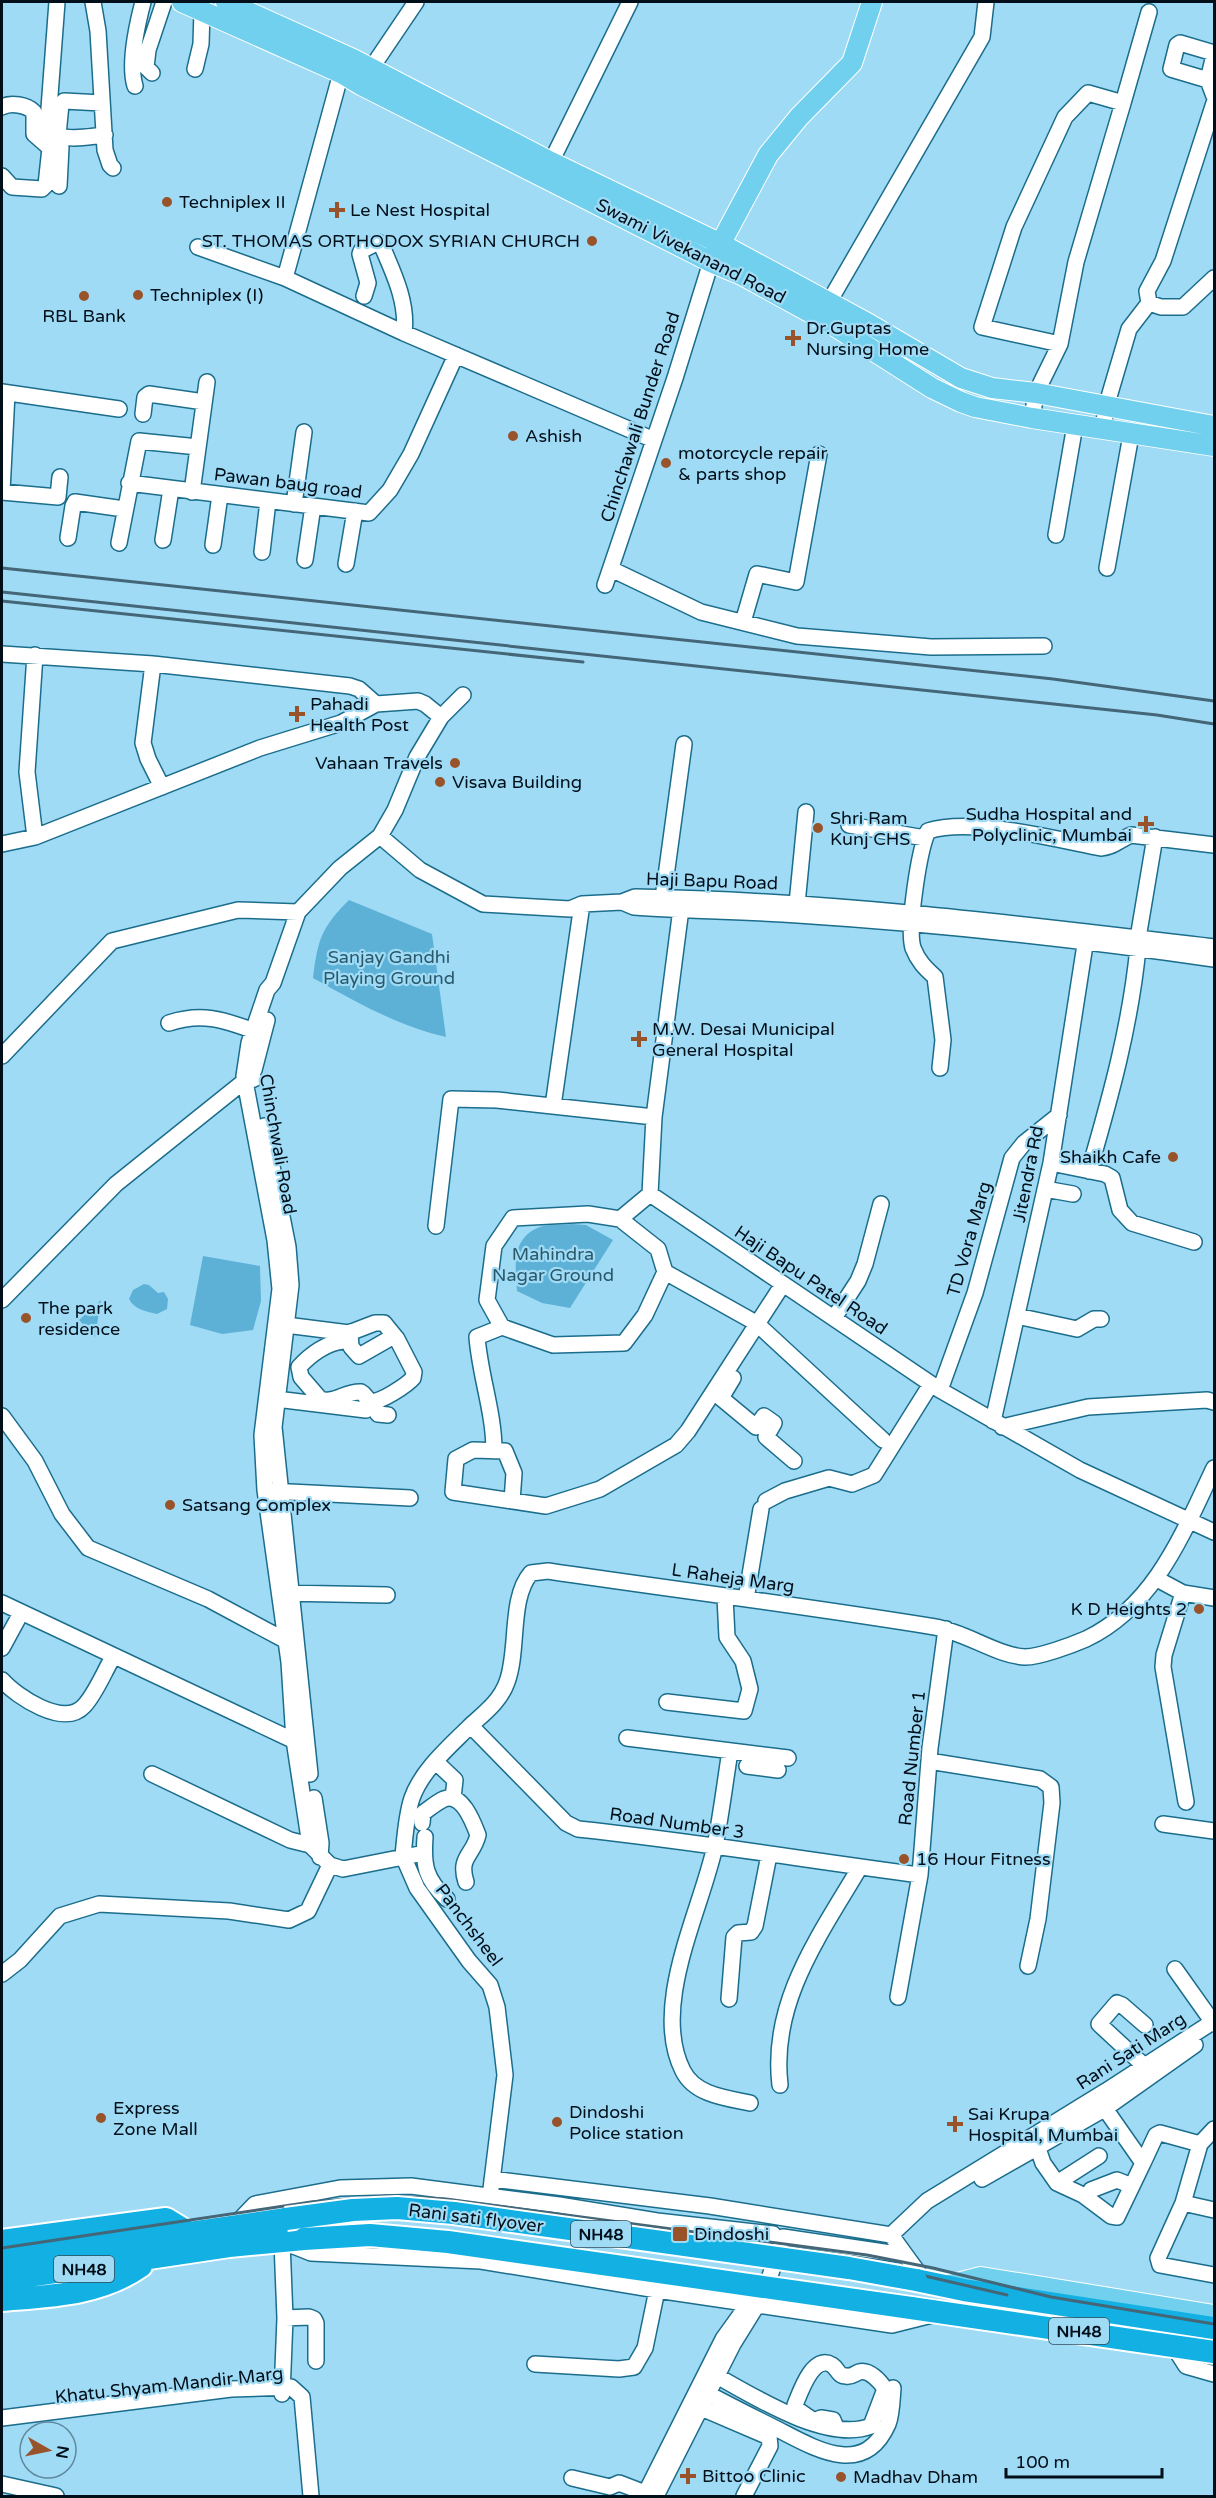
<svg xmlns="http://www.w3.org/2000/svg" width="1216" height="2498" font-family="'Varela Round',sans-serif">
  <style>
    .green { fill: #5db1d6 }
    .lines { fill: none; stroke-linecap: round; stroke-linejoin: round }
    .minor-casing { stroke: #1b6d8c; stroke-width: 18 }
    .major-casing { stroke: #fff; stroke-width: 22 }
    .highway-casing { stroke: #fff; stroke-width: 26 }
    .minor { stroke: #fff; stroke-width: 15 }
    .major { stroke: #71d0ee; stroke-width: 20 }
    .highway { stroke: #12b0e3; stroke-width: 22 }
    .rail { stroke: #467; stroke-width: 3 }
    .highway-bridge-casing { stroke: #fff; stroke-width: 26; stroke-linecap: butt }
    .highway-bridge { stroke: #12b0e3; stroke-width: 22 }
    .poi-dot { fill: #99532b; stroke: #a0dbf6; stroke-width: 2 }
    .labels { text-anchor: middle; stroke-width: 4.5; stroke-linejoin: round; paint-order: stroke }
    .shield { fill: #a0dbf6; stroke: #304c5b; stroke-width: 1.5 }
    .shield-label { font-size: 16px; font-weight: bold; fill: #000f19 }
    .poi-label { font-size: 18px; fill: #000f19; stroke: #a0dbf6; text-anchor: start }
    .street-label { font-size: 18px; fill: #000f19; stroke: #a0dbf6 }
    .park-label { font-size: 18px; fill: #2a586b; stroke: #a0dbf6 }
  </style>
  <rect width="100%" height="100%" fill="#a0dbf6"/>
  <path class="green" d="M349,900L432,934L446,1037C398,1026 356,1002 313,978C318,939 321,928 349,900Z
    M572,1224L586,1225L613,1240L570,1308L542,1303L517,1291C515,1266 511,1235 543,1226C552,1224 563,1225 572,1224Z
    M203,1256L260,1266L261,1301L253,1330L222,1334L190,1325Z
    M144,1284L149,1285L158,1293L164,1292L168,1299L167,1309L157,1314C145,1311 135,1310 129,1299L133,1290Z
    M101,1300L95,1337L79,1320Z"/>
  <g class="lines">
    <g class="minor-casing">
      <path id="minor" d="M57,2L47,135L61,147L59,186
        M93,2L98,31L105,150L110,165L113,168
        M1214,55L1208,80L1214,96
        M195,69L201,44L202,11
        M152,73L146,67L148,50L164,2
        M366,76L416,2
        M1208,80L1171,69L1177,45L1180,43L1214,53
        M135,86C128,63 137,25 143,2
        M102,103L64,101L61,104L58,135C70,141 91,136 105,135
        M1123,103L1149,12
        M2,107C11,102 27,105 34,112V134L50,148L46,185L42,189L12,187L2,176
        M551,162L630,2
        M198,247L285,278L404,333L654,440
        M285,278L341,73
        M364,296L368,283L360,254L361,251L378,242L381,244C393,272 408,302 404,333
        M829,302L982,37L986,2
        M1149,303L1161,307H1183L1214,278
        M2,392L119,409
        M143,414L145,397L149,394L204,402
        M1032,418L1036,393L1060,344L1076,262L1123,103L1088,93L1065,117L1014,227L982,327L1060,344
        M1103,429L1106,407L1129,329L1149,303L1147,291L1163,261L1214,103
        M129,483L369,513L390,490L411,454L456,355
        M2,491L7,393
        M2,492L58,497L60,477
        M192,492L207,382
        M294,504L304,432
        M1056,535L1075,425
        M68,538L73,506L75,502L124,509
        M163,540L171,489
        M119,543L139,441L198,447
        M213,545L220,495
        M262,552L268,501
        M305,560L313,506
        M346,564L355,511
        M1107,568L1131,435
        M611,569L701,612L797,636L931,647L1044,646
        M605,585L675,378L711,262
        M743,622L757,574L796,582L819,454
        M2,654L153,664L350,686L359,689L376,704
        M153,664L143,743L148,759L162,787
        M441,717L463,695
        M849,825L925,838
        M380,836L420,870L483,904L570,909L582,904L622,902
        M35,837L27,772L35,655
        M2,844L35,837L260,748L341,723L376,704L418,701L425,704L441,717L417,757L395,810L380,836L340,868L298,912L273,983L267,990L249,1043L244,1076L275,1240L280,1289L262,1435L265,1490L289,1662L294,1740L310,1845L330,1865L343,1869L424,1853
        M663,898L684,744
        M682,901L654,1117L650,1194L940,1390L1080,1470L1214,1532
        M796,914L806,812
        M1138,938L1155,837
        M1214,947C1022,924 829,900 635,897L622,902L634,907C688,911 743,911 798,915C937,924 1076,939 1214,959
        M169,1023C206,1011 228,1022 263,1034
        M2,1056L112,941L238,910L298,912
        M940,1068L943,1040L935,977C925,968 918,961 913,948C907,928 919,850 928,831C971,817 1055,839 1101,848C1114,847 1119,840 1131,835L1214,845
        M254,1070L267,1020
        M553,1106L582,904
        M264,1126L288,1247L291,1285L274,1427L310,1774
        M1051,1163L1105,1174L1112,1178L1120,1210L1132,1223L1194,1242
        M1089,1171C1111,1095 1130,1027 1138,948
        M1045,1189L1073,1194
        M588,1214L620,1219L658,1249L665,1272L645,1315L624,1343L553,1345L502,1327L487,1300L494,1246L513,1218Z
        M620,1219L650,1194
        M436,1226L451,1099L497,1100L654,1117
        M665,1272L756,1323L883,1440
        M2,1300L116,1184L242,1083L254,1079
        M1017,1316L1077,1329L1094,1319H1101
        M834,1318L858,1281L865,1264L881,1204
        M278,1324L349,1333L375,1323H384L397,1339L414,1372L413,1378C408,1384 379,1404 371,1401C367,1400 365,1394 361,1392C345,1391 335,1404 320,1399L301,1377L299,1367C310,1355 327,1342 344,1341
        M350,1332L351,1347L359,1356L394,1336
        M733,1378L721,1398L756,1427L764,1416L774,1423L766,1437L794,1461
        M940,1390L975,1293L1012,1158L1024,1143L1059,1115
        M268,1398L366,1410
        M376,1402V1411L378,1414L388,1415
        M2,1416L35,1461L62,1514L88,1548L208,1599L292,1644
        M993,1421L1051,1163L1087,932
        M1002,1427L1088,1407L1207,1400L1214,1402
        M494,1451C494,1412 480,1376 477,1337L502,1327
        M270,1491L410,1498
        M512,1501L514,1473L505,1451L473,1450L456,1459L453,1492L546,1506L600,1489L676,1445L688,1431L783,1284
        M766,1501L785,1491L829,1478L852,1484L874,1475L931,1384
        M1157,1579L1183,1593L1214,1598
        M282,1593L387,1595
        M1183,1593L1164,1655L1163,1667L1186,1802
        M746,1599L761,1509
        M2,1603L301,1744
        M2,1648L21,1613
        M2,1680C17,1697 64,1728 84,1706C96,1693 104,1672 113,1657
        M667,1702L744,1711L750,1689L743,1661L727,1637L725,1597
        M471,1726L566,1823L578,1829C692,1841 806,1860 920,1875
        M627,1738L788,1758
        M730,1751C725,1783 721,1815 715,1846C701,1911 650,2006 683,2071C695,2095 726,2098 750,2103
        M929,1761L1040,1779L1051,1787L1052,1803L1038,1919L1028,1966
        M436,1762L455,1780L453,1798
        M747,1766L778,1770
        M152,1774L290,1840L310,1845L319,1843
        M314,1798L321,1843L320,1857
        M422,1823L423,1813C429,1809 437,1802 444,1799C462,1792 473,1822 478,1835C473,1856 458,1857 466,1882
        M1163,1824L1214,1831
        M425,1837C423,1865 425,1879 447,1899
        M403,1856C405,1837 406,1816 412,1798C422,1770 449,1747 469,1727C483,1714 500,1702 507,1682C519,1650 509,1598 531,1573L548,1571C677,1590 806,1606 935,1627C965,1632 998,1656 1025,1657C1040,1657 1072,1645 1086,1639C1155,1606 1183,1533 1214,1468
        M403,1856L417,1888L469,1961L490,1985L497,2007L505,2075L491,2189
        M1175,1969L1214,2024
        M2,1974L20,1960L60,1916L99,1904L229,1911L289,1920L308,1911L330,1865
        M898,1997L920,1875L930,1748L946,1629
        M729,1999L734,1937L738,1933L751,1932L755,1926L769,1855
        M1145,2025L1122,2005L1117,2003L1099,2024L1152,2073
        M780,2085C770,2002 820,1935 860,1867
        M1034,2137L1043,2163L1057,2183L1083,2195L1111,2216L1117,2217L1143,2163L1099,2100
        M1200,2144L1214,2129
        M1143,2163L1156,2135L1160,2133L1200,2144L1183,2203L1214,2210
        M492,2179L710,2206L891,2235L925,2282
        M982,2179L1106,2108L1195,2045
        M1057,2183L1099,2156
        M1091,2190L1117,2180L1132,2186
        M1183,2203L1158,2258L1160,2265L1214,2275
        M233,2227L255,2204L340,2188L411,2186L559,2205L657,2221L773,2234
        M891,2235L927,2201L1106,2091L1214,2021
        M282,2242L285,2318
        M286,2243L311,2253L481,2261L657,2290L892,2325L932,2315
        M1172,2344L1186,2366L1214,2374
        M535,2364L619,2369L634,2367L645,2348L657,2290
        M708,2371C748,2393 826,2444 871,2426L885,2389C880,2381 869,2369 859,2372C854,2374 852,2377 846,2376C838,2376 838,2369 832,2365C813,2353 800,2393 795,2405V2408L814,2421L821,2418L833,2420L836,2427
        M701,2390C727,2404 753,2417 779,2430C816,2449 864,2478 888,2424C892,2414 892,2399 893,2388
        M282,2394L285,2318L309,2317L314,2319L316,2323V2361
        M692,2404L769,2437L770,2446L744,2496
        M2,2418L231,2389L291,2387L302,2397L311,2496
        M572,2478L610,2487L619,2483L645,2493
        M2,2484L56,2496
        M644,2496L723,2339L741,2314
        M656,2496L733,2344L764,2294L783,2237L904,2255"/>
    </g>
    <g class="major-casing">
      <path id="major" d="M182,2L341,73L361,85L711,262L742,275L833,325L932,388L961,402L975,407L1032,418L1214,446
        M226,2L353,59L551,162L721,244L869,324L961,378L992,388L1036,393L1214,426
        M715,254L768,155L799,117L852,63L872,2
        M946,2286L981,2277L1214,2315"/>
    </g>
    <g class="highway-casing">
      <path id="highway" d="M2,2241L166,2219L189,2233
        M2,2260L286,2219
        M2,2280L229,2246L304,2239
        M916,2280L964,2290L1214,2328
        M2,2300C49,2296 100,2295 141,2266
        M911,2308L1214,2352"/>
    </g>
    <use href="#minor" class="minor"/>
    <use href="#major" class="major"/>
    <use href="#highway" class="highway"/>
    <path class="rail" d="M2,568L1053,679L1214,701
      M2,592L1157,715L1214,724
      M2,601L583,662
      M2,2248L311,2202L388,2196L446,2199L867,2255L933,2268L1051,2297L1214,2324
      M882,2266L1007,2295"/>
    <g class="highway-bridge-casing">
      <path id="highway-bridge" d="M286,2219L353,2210L397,2208L454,2213L849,2268L916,2280
        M304,2239L370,2235L448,2242L911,2308"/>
    </g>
    <use href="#highway-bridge" class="highway-bridge"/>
  </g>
  <g class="poi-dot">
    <circle cx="167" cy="202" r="6"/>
    <path d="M334 201h6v6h6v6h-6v6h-6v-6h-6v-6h6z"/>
    <circle cx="592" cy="241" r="6"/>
    <circle cx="138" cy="295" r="6"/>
    <circle cx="84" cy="296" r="6"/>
    <path d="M790 329h6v6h6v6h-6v6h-6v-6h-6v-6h6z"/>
    <circle cx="513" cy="436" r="6"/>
    <circle cx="666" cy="463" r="6"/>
    <path d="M294 705h6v6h6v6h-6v6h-6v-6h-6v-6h6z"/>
    <circle cx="455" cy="763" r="6"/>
    <circle cx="440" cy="782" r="6"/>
    <path d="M1143 815h6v6h6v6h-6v6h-6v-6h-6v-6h6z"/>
    <circle cx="818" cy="828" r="6"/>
    <path d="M636 1030h6v6h6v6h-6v6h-6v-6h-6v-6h6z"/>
    <circle cx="1173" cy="1157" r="6"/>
    <circle cx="26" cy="1318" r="6"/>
    <circle cx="170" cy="1505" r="6"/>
    <circle cx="1199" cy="1609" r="6"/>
    <circle cx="904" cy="1859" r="6"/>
    <circle cx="101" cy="2118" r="6"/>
    <circle cx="557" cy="2122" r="6"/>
    <path d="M952 2115h6v6h6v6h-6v6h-6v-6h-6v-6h6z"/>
    <rect x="672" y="2226" width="16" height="16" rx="3"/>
    <path d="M685 2467h6v6h6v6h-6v6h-6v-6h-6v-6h6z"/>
    <circle cx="841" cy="2477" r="6"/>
  </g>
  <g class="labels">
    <g class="shield">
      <rect x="571" y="2221" width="60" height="26" rx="4.5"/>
      <rect x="54" y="2256" width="60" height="26" rx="4.5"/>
      <rect x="1049" y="2318" width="60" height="26" rx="4.5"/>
    </g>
    <g class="shield-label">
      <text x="601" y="2240">NH48</text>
      <text x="84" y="2275">NH48</text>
      <text x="1079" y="2337">NH48</text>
    </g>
    <g class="poi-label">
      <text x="179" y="208">Techniplex II</text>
      <text x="350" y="216">Le Nest Hospital</text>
      <text x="580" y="247" text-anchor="end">ST. THOMAS ORTHODOX SYRIAN CHURCH</text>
      <text x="150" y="301">Techniplex (I)</text>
      <text x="84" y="322" text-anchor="middle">RBL Bank</text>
      <text x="806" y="334">Dr.Guptas<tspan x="806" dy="21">Nursing Home</tspan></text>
      <text x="525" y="442">Ashish</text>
      <text x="678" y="459">motorcycle repair<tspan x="678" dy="21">&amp; parts shop</tspan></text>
      <text x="310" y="710">Pahadi<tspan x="310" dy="21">Health Post</tspan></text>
      <text x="443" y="769" text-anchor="end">Vahaan Travels</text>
      <text x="452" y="788">Visava Building</text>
      <text x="1132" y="820" text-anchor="end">Sudha Hospital and<tspan x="1132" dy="21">Polyclinic, Mumbai</tspan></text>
      <text x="830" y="824">Shri Ram<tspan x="830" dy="21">Kunj CHS</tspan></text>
      <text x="652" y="1035">M.W. Desai Municipal<tspan x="652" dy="21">General Hospital</tspan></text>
      <text x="1161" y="1163" text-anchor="end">Shaikh Cafe</text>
      <text x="38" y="1314">The park<tspan x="38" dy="21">residence</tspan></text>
      <text x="182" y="1511">Satsang Complex</text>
      <text x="1187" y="1615" text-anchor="end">K D Heights 2</text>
      <text x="916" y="1865">16 Hour Fitness</text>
      <text x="113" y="2114">Express<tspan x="113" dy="21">Zone Mall</tspan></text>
      <text x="569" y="2118">Dindoshi<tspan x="569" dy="21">Police station</tspan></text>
      <text x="968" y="2120">Sai Krupa<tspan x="968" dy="21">Hospital, Mumbai</tspan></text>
      <text x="694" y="2240">Dindoshi</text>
      <text x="702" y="2482">Bittoo Clinic</text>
      <text x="853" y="2483">Madhav Dham</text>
    </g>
    <g class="street-label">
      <text transform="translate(691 251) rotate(27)" y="6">Swami Vivekanand Road</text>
      <text transform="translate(640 417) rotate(-72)" y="6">Chinchawali Bunder Road</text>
      <text transform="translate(288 483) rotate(7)" y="6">Pawan baug road</text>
      <text transform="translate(712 881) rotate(2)" y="6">Haji Bapu Road</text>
      <text transform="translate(278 1144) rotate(80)" y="6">Chinchwali Road</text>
      <text transform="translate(1028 1174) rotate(-79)" y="6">Jitendra Rd</text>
      <text transform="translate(969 1239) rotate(-74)" y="6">TD Vora Marg</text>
      <text transform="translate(811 1280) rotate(34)" y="6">Haji Bapu Patel Road</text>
      <text transform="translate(733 1578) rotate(8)" y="6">L Raheja Marg</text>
      <text transform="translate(912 1758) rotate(-84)" y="6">Road Number 1</text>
      <text transform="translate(677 1823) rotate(8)" y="6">Road Number 3</text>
      <text transform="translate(469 1925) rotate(53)" y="6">Panchsheel</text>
      <text transform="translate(1131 2051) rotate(-33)" y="6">Rani Sati Marg</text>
      <text transform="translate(476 2218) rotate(7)" y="6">Rani sati flyover</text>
      <text transform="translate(169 2385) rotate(-6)" y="6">Khatu Shyam Mandir Marg</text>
    </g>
    <g class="park-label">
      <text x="389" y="963">Sanjay Gandhi<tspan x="389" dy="21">Playing Ground</tspan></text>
      <text x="553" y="1260">Mahindra<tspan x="553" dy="21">Nagar Ground</tspan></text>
    </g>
  </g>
  <rect width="1216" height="2498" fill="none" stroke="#000f19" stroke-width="6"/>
  <g transform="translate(48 2450) rotate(99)"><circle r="28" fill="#a0dbf6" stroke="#60899e" stroke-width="1.5"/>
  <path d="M0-4.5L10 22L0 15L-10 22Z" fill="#99532b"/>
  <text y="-9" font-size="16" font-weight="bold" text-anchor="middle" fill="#000f19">N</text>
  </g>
  <path d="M1006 2468v9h156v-9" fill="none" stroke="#000f19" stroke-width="3"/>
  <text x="1015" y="2468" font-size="18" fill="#000f19" stroke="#a0dbf6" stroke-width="4.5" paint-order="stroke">100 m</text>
</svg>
